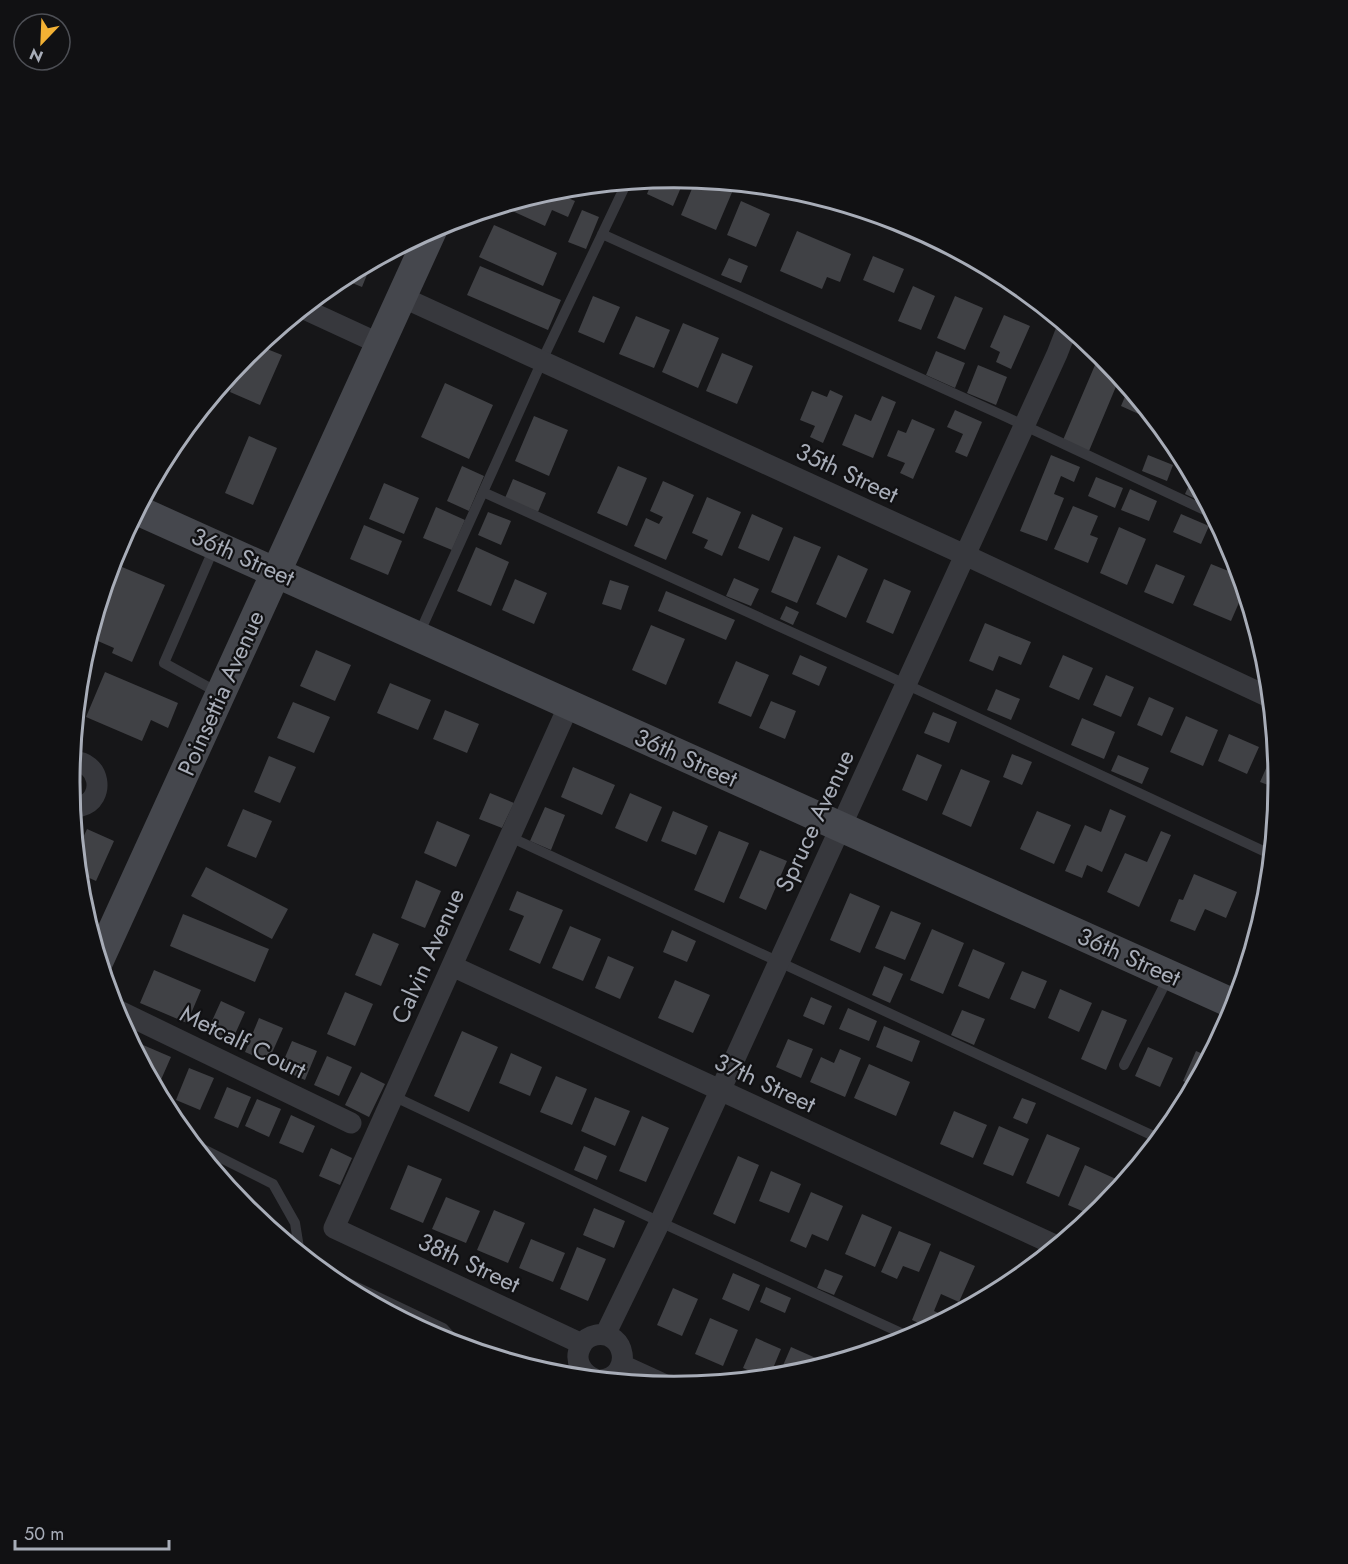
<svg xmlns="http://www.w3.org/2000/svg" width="1348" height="1564" font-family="Jost,sans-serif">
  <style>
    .building { fill: #404145 }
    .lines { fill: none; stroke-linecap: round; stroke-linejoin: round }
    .lane { stroke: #37383d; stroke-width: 10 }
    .street { stroke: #37383d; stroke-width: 21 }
    .secondary { stroke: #45474d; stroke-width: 30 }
    .labels { text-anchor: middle; stroke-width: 4.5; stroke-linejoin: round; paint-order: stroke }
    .street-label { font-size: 24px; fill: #a8adb8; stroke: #111113 }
    .rim { fill: none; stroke: #a8adb8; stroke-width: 3 }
  </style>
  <rect width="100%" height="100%" fill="#161618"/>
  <path class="building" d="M674,177L685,178L673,206L647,194L653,179Z
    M696,179L711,181L733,190L716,230L681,215Z
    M621,182L618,189L607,184Z
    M550,190L575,201L568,217L552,210L545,226L506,208L509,203Z
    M741,201L770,214L756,247L727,235Z
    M582,210L599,217L586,249L568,242Z
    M494,225L557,253L543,286L479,257Z
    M797,231L851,254L840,282L827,277L822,289L780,271Z
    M873,256L904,269L894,293L863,280Z
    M729,258L748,266L741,283L721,275Z
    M373,260L362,287L340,278Z
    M480,266L561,300L548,330L467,295Z
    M913,286L935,296L921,330L898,321Z
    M593,296L620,307L604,343L578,332Z
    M955,296L983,308L965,350L937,338Z
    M1004,315L1030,326L1011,369L996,362L1000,352L990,347Z
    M636,316L670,330L654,368L619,354Z
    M683,323L719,338L698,388L662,372Z
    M257,345L282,355L260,405L230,392L246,354Z
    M936,351L965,363L955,388L926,375Z
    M722,353L753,366L737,404L706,391Z
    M1098,358L1109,363L1120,377L1089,451L1063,440Z
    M978,365L1007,377L996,405L967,393Z
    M445,383L493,405L469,459L421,437Z
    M1129,387L1153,417L1152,420L1121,406Z
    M830,390L843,396L823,443L810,437L815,426L800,420L812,391L827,397Z
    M882,396L896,402L873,458L842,445L855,414L871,421Z
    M955,410L982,422L967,457L955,452L963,434L947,427Z
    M534,416L568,430L549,476L515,461Z
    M912,419L935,429L913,479L900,473L905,463L887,456L898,430L906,433Z
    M249,436L277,448L253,505L225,493Z
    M1051,455L1080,467L1074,482L1061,476L1054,494L1064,498L1047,541L1020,531Z
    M1148,455L1173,465L1167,481L1142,471Z
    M462,466L484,476L469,511L447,501Z
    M618,466L647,478L627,526L597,513Z
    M1193,476L1205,499L1204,503L1185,494Z
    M1096,477L1123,488L1115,508L1088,496Z
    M513,479L546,493L538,512L505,498Z
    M663,481L694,495L666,560L634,546L646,518L659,524L663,517L650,511Z
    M384,483L419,498L404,534L369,519Z
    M1130,489L1157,501L1149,521L1121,510Z
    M707,497L741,512L722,556L704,548L708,540L692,533Z
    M1073,506L1098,516L1090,535L1098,538L1088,563L1054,549Z
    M436,507L465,520L452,550L423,538Z
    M488,512L511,521L501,545L478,535Z
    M752,514L783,528L769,561L738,548Z
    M1181,514L1209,526L1201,544L1173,532Z
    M364,525L402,541L388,575L350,559Z
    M1119,527L1146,539L1127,585L1100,573Z
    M794,536L821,547L797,603L771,592Z
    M117,547L120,549L109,576L108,575Z
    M476,547L509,562L491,606L457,591Z
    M838,555L868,569L846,618L816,604Z
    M1156,564L1185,576L1173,604L1144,592Z
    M1211,564L1241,576L1245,589L1231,621L1193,605Z
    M122,567L165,585L132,662L112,653L114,648L91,638Z
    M734,578L759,589L751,606L726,596Z
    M515,579L547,593L534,624L502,610Z
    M884,579L911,591L893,634L866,622Z
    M610,580L629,586L621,610L602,604Z
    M666,591L735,620L726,640L658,611Z
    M786,606L799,612L793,625L780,619Z
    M985,623L1031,642L1021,665L999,656L993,671L969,661Z
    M651,625L685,639L666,685L632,670Z
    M316,650L351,665L335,701L300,686Z
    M800,655L827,667L819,686L792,674Z
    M1063,655L1093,668L1079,700L1049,687Z
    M736,661L769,675L751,717L718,703Z
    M105,672L178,703L168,728L151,720L142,741L86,717Z
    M1106,675L1134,687L1121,717L1093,705Z
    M390,683L431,700L418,730L377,713Z
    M996,689L1020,699L1011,720L987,710Z
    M1149,697L1174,708L1162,736L1137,725Z
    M771,701L796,711L785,739L759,728Z
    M293,702L330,717L314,753L277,738Z
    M445,710L479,724L467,753L433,739Z
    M933,712L957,722L949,743L924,733Z
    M1186,716L1218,730L1203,766L1170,752Z
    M1082,718L1115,732L1104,759L1071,745Z
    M1229,734L1259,747L1247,774L1218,761Z
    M917,754L942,765L927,801L902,790Z
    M1012,754L1032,762L1022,785L1003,777Z
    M1118,755L1149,768L1142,784L1111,771Z
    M1272,755L1277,757L1279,782L1277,805L1270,802L1276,788L1260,782Z
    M269,756L296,767L280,803L254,792Z
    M573,767L615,785L602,815L561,797Z
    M961,769L990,781L971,827L942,814Z
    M490,793L514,803L502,828L479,819Z
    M630,793L662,807L647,842L615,828Z
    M545,807L565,815L551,850L530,841Z
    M243,809L272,821L256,858L227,846Z
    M1110,809L1126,816L1102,872L1087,865L1082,878L1065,871L1085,825L1101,832Z
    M673,811L708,826L696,855L661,841Z
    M1037,811L1071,825L1054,864L1020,849Z
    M437,821L470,835L456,867L424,853Z
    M87,829L114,841L96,881L85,876L79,889L76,853Z
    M719,831L749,843L724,903L694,890Z
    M1161,831L1171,835L1139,907L1107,892L1125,853L1147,862Z
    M760,850L787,861L766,910L739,898Z
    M206,867L288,909L272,939L191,896Z
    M1194,874L1237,892L1226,918L1205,909L1195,931L1170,921L1179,899L1183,900Z
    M416,880L441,891L425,928L401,918Z
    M517,891L563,910L540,964L509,950L524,916L509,910Z
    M850,893L880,906L860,953L830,940Z
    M1261,908L1265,909L1253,948L1245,945Z
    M891,911L921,923L905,960L875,948Z
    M183,914L269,949L255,982L170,946Z
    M570,926L601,939L583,981L552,968Z
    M932,929L964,943L943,994L910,980Z
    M672,930L696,941L687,962L663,952Z
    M373,933L399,944L381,986L355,975Z
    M973,949L1005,963L989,999L958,986Z
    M608,956L634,967L620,999L595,988Z
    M884,966L903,974L890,1003L872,995Z
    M154,970L201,990L187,1023L140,1003Z
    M1022,971L1047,981L1035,1009L1010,999Z
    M675,980L710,995L693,1033L658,1018Z
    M1060,989L1092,1003L1079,1032L1048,1018Z
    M345,992L373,1004L355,1046L327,1034Z
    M811,997L832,1006L824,1025L803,1016Z
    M221,1001L245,1012L231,1043L207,1032Z
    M848,1008L877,1021L869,1041L839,1029Z
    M962,1010L985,1019L974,1045L951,1035Z
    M1102,1010L1127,1020L1106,1070L1081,1059Z
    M259,1018L283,1028L268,1062L245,1052Z
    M884,1026L920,1041L912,1062L876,1047Z
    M462,1031L498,1047L469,1112L434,1096Z
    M129,1039L171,1057L160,1082L149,1077Z
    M788,1039L813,1049L801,1078L776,1067Z
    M292,1041L317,1051L305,1080L280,1069Z
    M1148,1047L1173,1058L1160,1087L1135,1076Z
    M840,1049L861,1058L845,1097L810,1082L821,1057L834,1063Z
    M1196,1051L1210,1057L1194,1086L1183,1081Z
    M511,1053L542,1067L530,1096L499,1083Z
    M327,1056L352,1067L339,1096L314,1085Z
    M869,1064L910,1082L896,1116L854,1098Z
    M189,1068L214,1078L200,1110L176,1100Z
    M361,1072L385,1084L369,1117L345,1105Z
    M556,1076L587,1089L572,1125L540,1112Z
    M227,1087L251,1097L238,1128L214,1118Z
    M595,1097L630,1111L615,1146L581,1131Z
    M1022,1098L1036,1103L1027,1124L1013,1118Z
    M257,1099L281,1109L269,1137L245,1126Z
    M954,1111L987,1125L973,1158L940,1144Z
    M291,1115L315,1126L303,1153L279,1143Z
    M642,1116L669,1128L646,1182L619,1171Z
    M999,1126L1029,1139L1013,1176L983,1164Z
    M1047,1134L1080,1148L1059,1197L1026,1183Z
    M584,1146L607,1156L597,1180L574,1170Z
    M331,1148L352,1158L340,1185L319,1176Z
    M738,1156L759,1165L735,1224L713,1214Z
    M408,1165L442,1179L423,1223L390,1209Z
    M1085,1165L1116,1179L1104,1207L1094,1216L1068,1205Z
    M771,1171L801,1184L789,1213L759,1201Z
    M811,1192L843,1206L828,1241L812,1234L806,1248L790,1241Z
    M446,1197L480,1211L466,1243L432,1229Z
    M594,1208L625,1221L614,1248L583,1235Z
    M494,1210L525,1223L508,1263L477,1250Z
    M862,1214L892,1227L875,1267L845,1254Z
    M899,1231L931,1244L919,1272L903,1266L897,1279L881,1272Z
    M531,1239L565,1253L553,1282L519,1268Z
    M577,1247L606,1259L588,1301L560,1289Z
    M940,1251L975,1266L959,1302L941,1294L934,1311L949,1318L930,1328L912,1320Z
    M825,1269L843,1276L834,1295L817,1288Z
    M733,1273L760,1285L749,1311L722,1299Z
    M766,1287L791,1298L785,1313L760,1302Z
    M673,1288L698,1299L682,1336L657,1325Z
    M710,1318L738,1330L723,1366L695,1354Z
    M756,1338L781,1349L769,1378H766L743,1368Z
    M791,1347L827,1363L826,1365L792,1375L778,1377Z"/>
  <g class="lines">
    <path class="lane" d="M602,234L1004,416L1213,514
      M483,492L886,675L1272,855
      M214,548L164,663L219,693
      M419,634L547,350L627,182
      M510,837L1160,1139
      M1124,1065L1168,978
      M393,1096L660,1222L912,1338
      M191,1143L273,1184L295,1223L300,1254
      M309,1262L323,1271L443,1328L454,1340L456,1345"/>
    <path class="street" d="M402,297L965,555L1271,698
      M302,308L380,344
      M569,705L334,1228L582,1344
      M71,762C101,759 106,800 81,806C78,806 75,806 71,806
      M452,966L1057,1246
      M113,1008L351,1123
      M605,1335L660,1222L709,1115L1057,354L1068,326
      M622,1365L670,1387
      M595,1379C582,1374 573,1360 581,1346C584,1340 590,1336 596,1335C626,1330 634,1376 601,1380"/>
    <path class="secondary" d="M137,510L1236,1005
      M99,960L433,228"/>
  </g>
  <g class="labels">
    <g class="street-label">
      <text transform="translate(847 473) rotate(25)" y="8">35th Street</text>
      <text transform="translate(243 557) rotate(24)" y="8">36th Street</text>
      <text transform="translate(221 693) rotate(-66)" y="8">Poinsettia Avenue</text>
      <text transform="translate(686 758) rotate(24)" y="8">36th Street</text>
      <text transform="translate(815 821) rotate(-65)" y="8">Spruce Avenue</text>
      <text transform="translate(428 956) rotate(-66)" y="8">Calvin Avenue</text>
      <text transform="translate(1129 957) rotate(24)" y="8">36th Street</text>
      <text transform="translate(243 1042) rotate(26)" y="8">Metcalf Court</text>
      <text transform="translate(765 1083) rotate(25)" y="8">37th Street</text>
      <text transform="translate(469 1263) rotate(25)" y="8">38th Street</text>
    </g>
  </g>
  <path d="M0 0H1348V1564H0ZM80 782a594 594 0 1 1 1188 0a594 594 0 1 1-1188 0Z" fill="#111113" fill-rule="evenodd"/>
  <path class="rim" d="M80 782a594 594 0 1 1 1188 0a594 594 0 1 1-1188 0Z"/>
  <g transform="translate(42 42) rotate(203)"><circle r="28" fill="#111113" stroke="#4d4f55" stroke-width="1.5"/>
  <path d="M0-4.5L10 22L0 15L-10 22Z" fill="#f2b134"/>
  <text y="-9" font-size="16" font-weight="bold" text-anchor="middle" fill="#a8adb8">N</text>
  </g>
  <path d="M15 1540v9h154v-9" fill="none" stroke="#a8adb8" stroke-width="3"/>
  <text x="24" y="1540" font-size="18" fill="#a8adb8" stroke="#111113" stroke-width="4.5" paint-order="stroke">50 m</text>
</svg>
